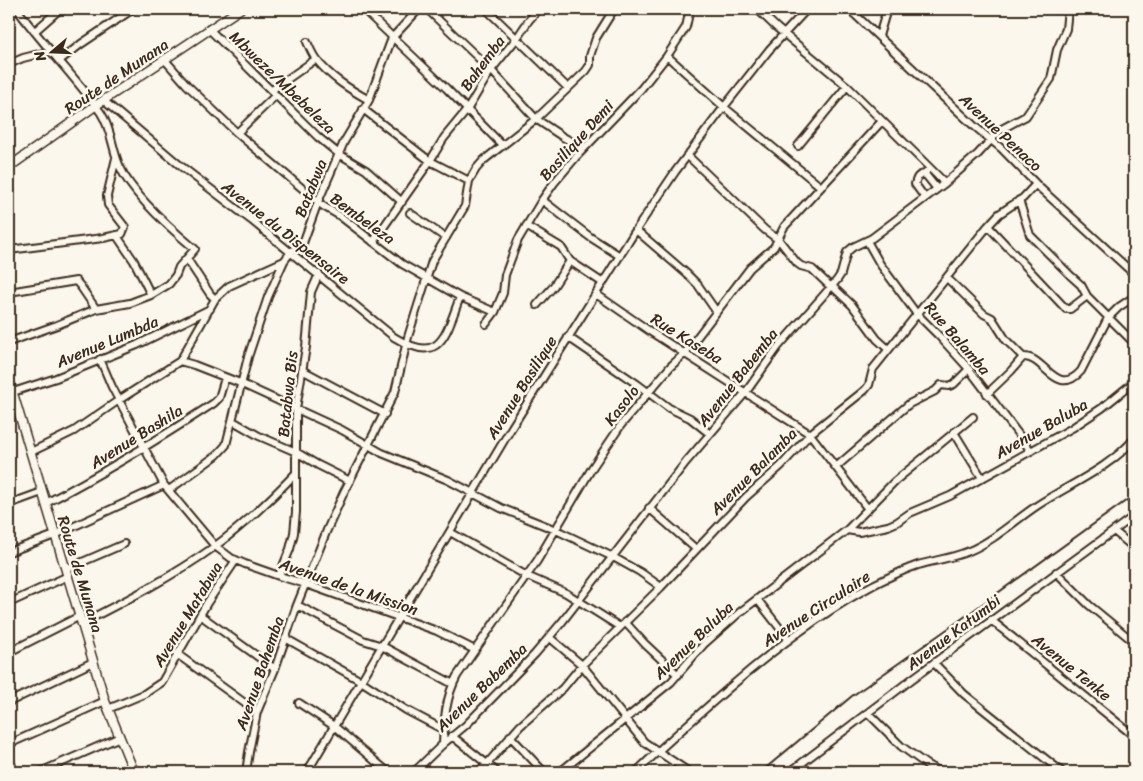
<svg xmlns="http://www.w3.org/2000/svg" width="1143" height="781" font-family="Sriracha,sans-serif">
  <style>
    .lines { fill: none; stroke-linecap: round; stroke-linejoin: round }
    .minor-casing { stroke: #3b2a1e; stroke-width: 10 }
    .major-casing { stroke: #3b2a1e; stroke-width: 11 }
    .minor { stroke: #fbf7ec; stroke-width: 6 }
    .major { stroke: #fbf7ec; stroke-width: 8 }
    .rail { stroke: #3b2a1e; stroke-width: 2 }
    .labels { text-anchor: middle; stroke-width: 5; stroke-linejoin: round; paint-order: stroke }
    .street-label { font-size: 16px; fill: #3b2a1e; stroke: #fbf7ec }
  </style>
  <rect width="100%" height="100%" fill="#fbf7ec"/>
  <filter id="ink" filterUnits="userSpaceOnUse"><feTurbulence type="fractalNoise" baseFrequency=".02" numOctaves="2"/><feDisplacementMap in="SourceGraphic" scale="10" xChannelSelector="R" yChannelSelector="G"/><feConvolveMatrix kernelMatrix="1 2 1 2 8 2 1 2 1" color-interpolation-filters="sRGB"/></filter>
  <g filter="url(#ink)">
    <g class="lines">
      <g class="minor-casing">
        <path id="minor" d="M363,9L446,88L503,146
          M427,9L491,70L536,119L563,137L583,148
          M486,9L568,88
          M757,9L777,28L847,86L945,183
          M849,9L973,125L1002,149L1041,189L1134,274
          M854,14L863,9
          M209,29L318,137L339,154L366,170L402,202
          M35,31L60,9
          M879,36L887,9
          M307,42C310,48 312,54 316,59C330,77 349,89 369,100
          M667,56L724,107L821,187
          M165,60L187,85L237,133L323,206L340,216L402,264L460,297L495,312
          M59,61L81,44L133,9
          M9,64L23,58L51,51
          M272,90L316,59
          M103,100L182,167L251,220L394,337C441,366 445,336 460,297
          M363,109L430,161L469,181
          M237,133L276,95
          M798,146L847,86
          M687,155L765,230L779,240L797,263L801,266L812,269L831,287
          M926,172L925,174L937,189
          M925,198L915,184C917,177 918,175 925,174
          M542,200L590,237L620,256
          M1019,200L1030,235L1071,276L1081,285L1087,296
          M410,213L446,238
          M526,226L561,247L570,261L603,283
          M988,226L1066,309H1070L1087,296L1134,343
          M636,230L687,274L698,285L716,311
          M117,236L134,261L151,295
          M867,241L880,264L916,313L940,337L969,369L1031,451
          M373,242L430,161L444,138L467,110L491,70L517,38L529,20L539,9
          M9,250L103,238L122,234L125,227L108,205L107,196L116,158
          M187,259L210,294L215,299
          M947,278L984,314L992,318L1006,340L1023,357
          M832,286L852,305L877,339L888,349
          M9,292L76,281L81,287L96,309
          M596,294L651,332L810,434L868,509
          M537,305L553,287L570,261
          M486,324L495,312L503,293L505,275L518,240L542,200L554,183L576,157L641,89L667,56L686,27L690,9
          M568,337L637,384L669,408L690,418L710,434
          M9,342L57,325L96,309L130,303L151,295L169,284L176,275L179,267L195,249C171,229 133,196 120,167C112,150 112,130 101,113C76,77 43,45 17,9
          M100,359L112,387L164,485L215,546L231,558L245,564L279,576L306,584L437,631L475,650
          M180,361L215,299L229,286L284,261
          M302,370L385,414
          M13,392L56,378L137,345L210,309
          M987,394L1011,371L1023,357C1044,355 1056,399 1081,371L1108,318L1119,307L1134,297
          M233,421L259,436L296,452L318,465L350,481
          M954,432L982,478
          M31,452L74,431L119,400L180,361L194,365L240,383L342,430L382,453L448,480L501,508L556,530L613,557L640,572L661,587
          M836,467L909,404L935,391L941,385L949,386L954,384L969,369
          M169,490L217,455L226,445L248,357L268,297L284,261L291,252L303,243L318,202L344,142L369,100L392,38L419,9
          M46,503C104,473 159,439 214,403L219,398L225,378
          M9,504L42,492
          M649,508L696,549
          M847,530L859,532L888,526L897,522L910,513L950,496L1072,428L1102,408L1134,382
          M1114,531L1134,548
          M450,532L527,576L566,593L620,627
          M9,552L55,535L164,485
          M66,569L124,544
          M1056,572L1089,605L1134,642
          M279,576L290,549L294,533L296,512V409L306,347L311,292L319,274
          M757,599L789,640
          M9,603L68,576
          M297,605L363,640L382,646L453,684
          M200,615L275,669
          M991,620L1134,736
          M625,622L645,644L678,675
          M82,623C127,600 172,577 214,547C243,526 271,499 296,473
          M549,637L582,665L644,742L689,772
          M285,638L361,681L406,710L444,730
          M9,652L80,616
          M177,654L257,712
          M934,663L964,694L1062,772
          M9,702L93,662
          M299,703L334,726L388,772
          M108,709L144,694L162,682L207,603L236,560
          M868,713L901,746L927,765L941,772
          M452,736L497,772
          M510,736L544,772
          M9,744L105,701
          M443,744C444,721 446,696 457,676L537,561L592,468L621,425L670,367L685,353L750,268L774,247L784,227L882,121
          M9,758L14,772
          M800,765L810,772
          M40,772L120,737
          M246,772L249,752L257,712L275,669L297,605L327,530L344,492L395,392L408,337L432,261L465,206L469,181L476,169L484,160L536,119L586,71L590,65V56L596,38L614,9
          M307,772L512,427L636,230L675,172L724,107L769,50L807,9
          M414,772L443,744L466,725L535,654L562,622L686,462L746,392L778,347L837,280L841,274L847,252L853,247L872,238L945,183L978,154L1000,130L1026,116L1051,79L1057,50L1066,29L1068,9
          M478,772L487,764L520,726L563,688L582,665L661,587L746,497L781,466L810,434L865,390L869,385L873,369L988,226L999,214L1023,198L1036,184
          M560,772L671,682L704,644L739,613L847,530L895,481L973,417
          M636,772C666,743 697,716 729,688C773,650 821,613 873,585C887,578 903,570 918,565C935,560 953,558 969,551C995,540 1015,520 1038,505C1070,484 1110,468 1134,439
          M790,772L912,679L1134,516"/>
      </g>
      <g class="major-casing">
        <path id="major" d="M9,167L95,106L240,9
          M9,380L105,701L134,772"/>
      </g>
      <use href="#minor" class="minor"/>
      <use href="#major" class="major"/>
      <path class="rail" d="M761,772L852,696L956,623L1134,495"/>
    </g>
  </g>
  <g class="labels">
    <g class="street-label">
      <text transform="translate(482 63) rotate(-54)" y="6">Bahemba</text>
      <text transform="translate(116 76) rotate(-34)" y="6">Route de Munana</text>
      <text transform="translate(283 82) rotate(44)" y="6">Mbweze/Mbebeleza</text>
      <text transform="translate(1001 132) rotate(43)" y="6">Avenue Penaco</text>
      <text transform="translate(576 140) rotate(-48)" y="6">Basilique Demi</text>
      <text transform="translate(310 188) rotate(-68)" y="6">Batabwa</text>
      <text transform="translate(363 218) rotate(36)" y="6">Bembeleza</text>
      <text transform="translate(286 232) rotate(38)" y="6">Avenue du Dispensaire</text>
      <text transform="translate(687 338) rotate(32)" y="6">Rue Kaseba</text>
      <text transform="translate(958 338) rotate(49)" y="6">Rue Balamba</text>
      <text transform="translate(107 341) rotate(-23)" y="6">Avenue Lumbda</text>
      <text transform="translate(737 377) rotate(-52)" y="6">Avenue Babemba</text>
      <text transform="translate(521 387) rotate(-58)" y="6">Avenue Basilique</text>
      <text transform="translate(287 394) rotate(-84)" y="6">Batabwa Bis</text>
      <text transform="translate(621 405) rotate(-52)" y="6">Kasolo</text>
      <text transform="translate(1041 428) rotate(-30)" y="6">Avenue Baluba</text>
      <text transform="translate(136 436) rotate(-32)" y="6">Avenue Bashila</text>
      <text transform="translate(753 471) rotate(-45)" y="6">Avenue Balamba</text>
      <text transform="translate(81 574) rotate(73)" y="6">Route de Munana</text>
      <text transform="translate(349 586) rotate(19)" y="6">Avenue de la Mission</text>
      <text transform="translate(816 608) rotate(-33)" y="6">Avenue Circulaire</text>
      <text transform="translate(187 614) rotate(-59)" y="6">Avenue Matabwa</text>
      <text transform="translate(953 632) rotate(-37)" y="6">Avenue Katumbi</text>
      <text transform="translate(693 640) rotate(-44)" y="6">Avenue Baluba</text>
      <text transform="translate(1072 667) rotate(39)" y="6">Avenue Tenke</text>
      <text transform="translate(259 673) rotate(-71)" y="6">Avenue Bahemba</text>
      <text transform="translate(481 687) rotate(-44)" y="6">Avenue Babemba</text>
    </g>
  </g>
  <rect width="1143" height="781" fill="none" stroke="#fbf7ec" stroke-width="30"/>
  <rect x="15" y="15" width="1113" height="751" fill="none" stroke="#3b2a1e" stroke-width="2" filter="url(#ink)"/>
  <g transform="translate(52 52) rotate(251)" stroke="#fbf7ec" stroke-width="4" paint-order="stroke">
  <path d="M0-4L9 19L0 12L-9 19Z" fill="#3b2a1e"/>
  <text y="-8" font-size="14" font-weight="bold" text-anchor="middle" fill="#3b2a1e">N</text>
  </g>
</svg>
